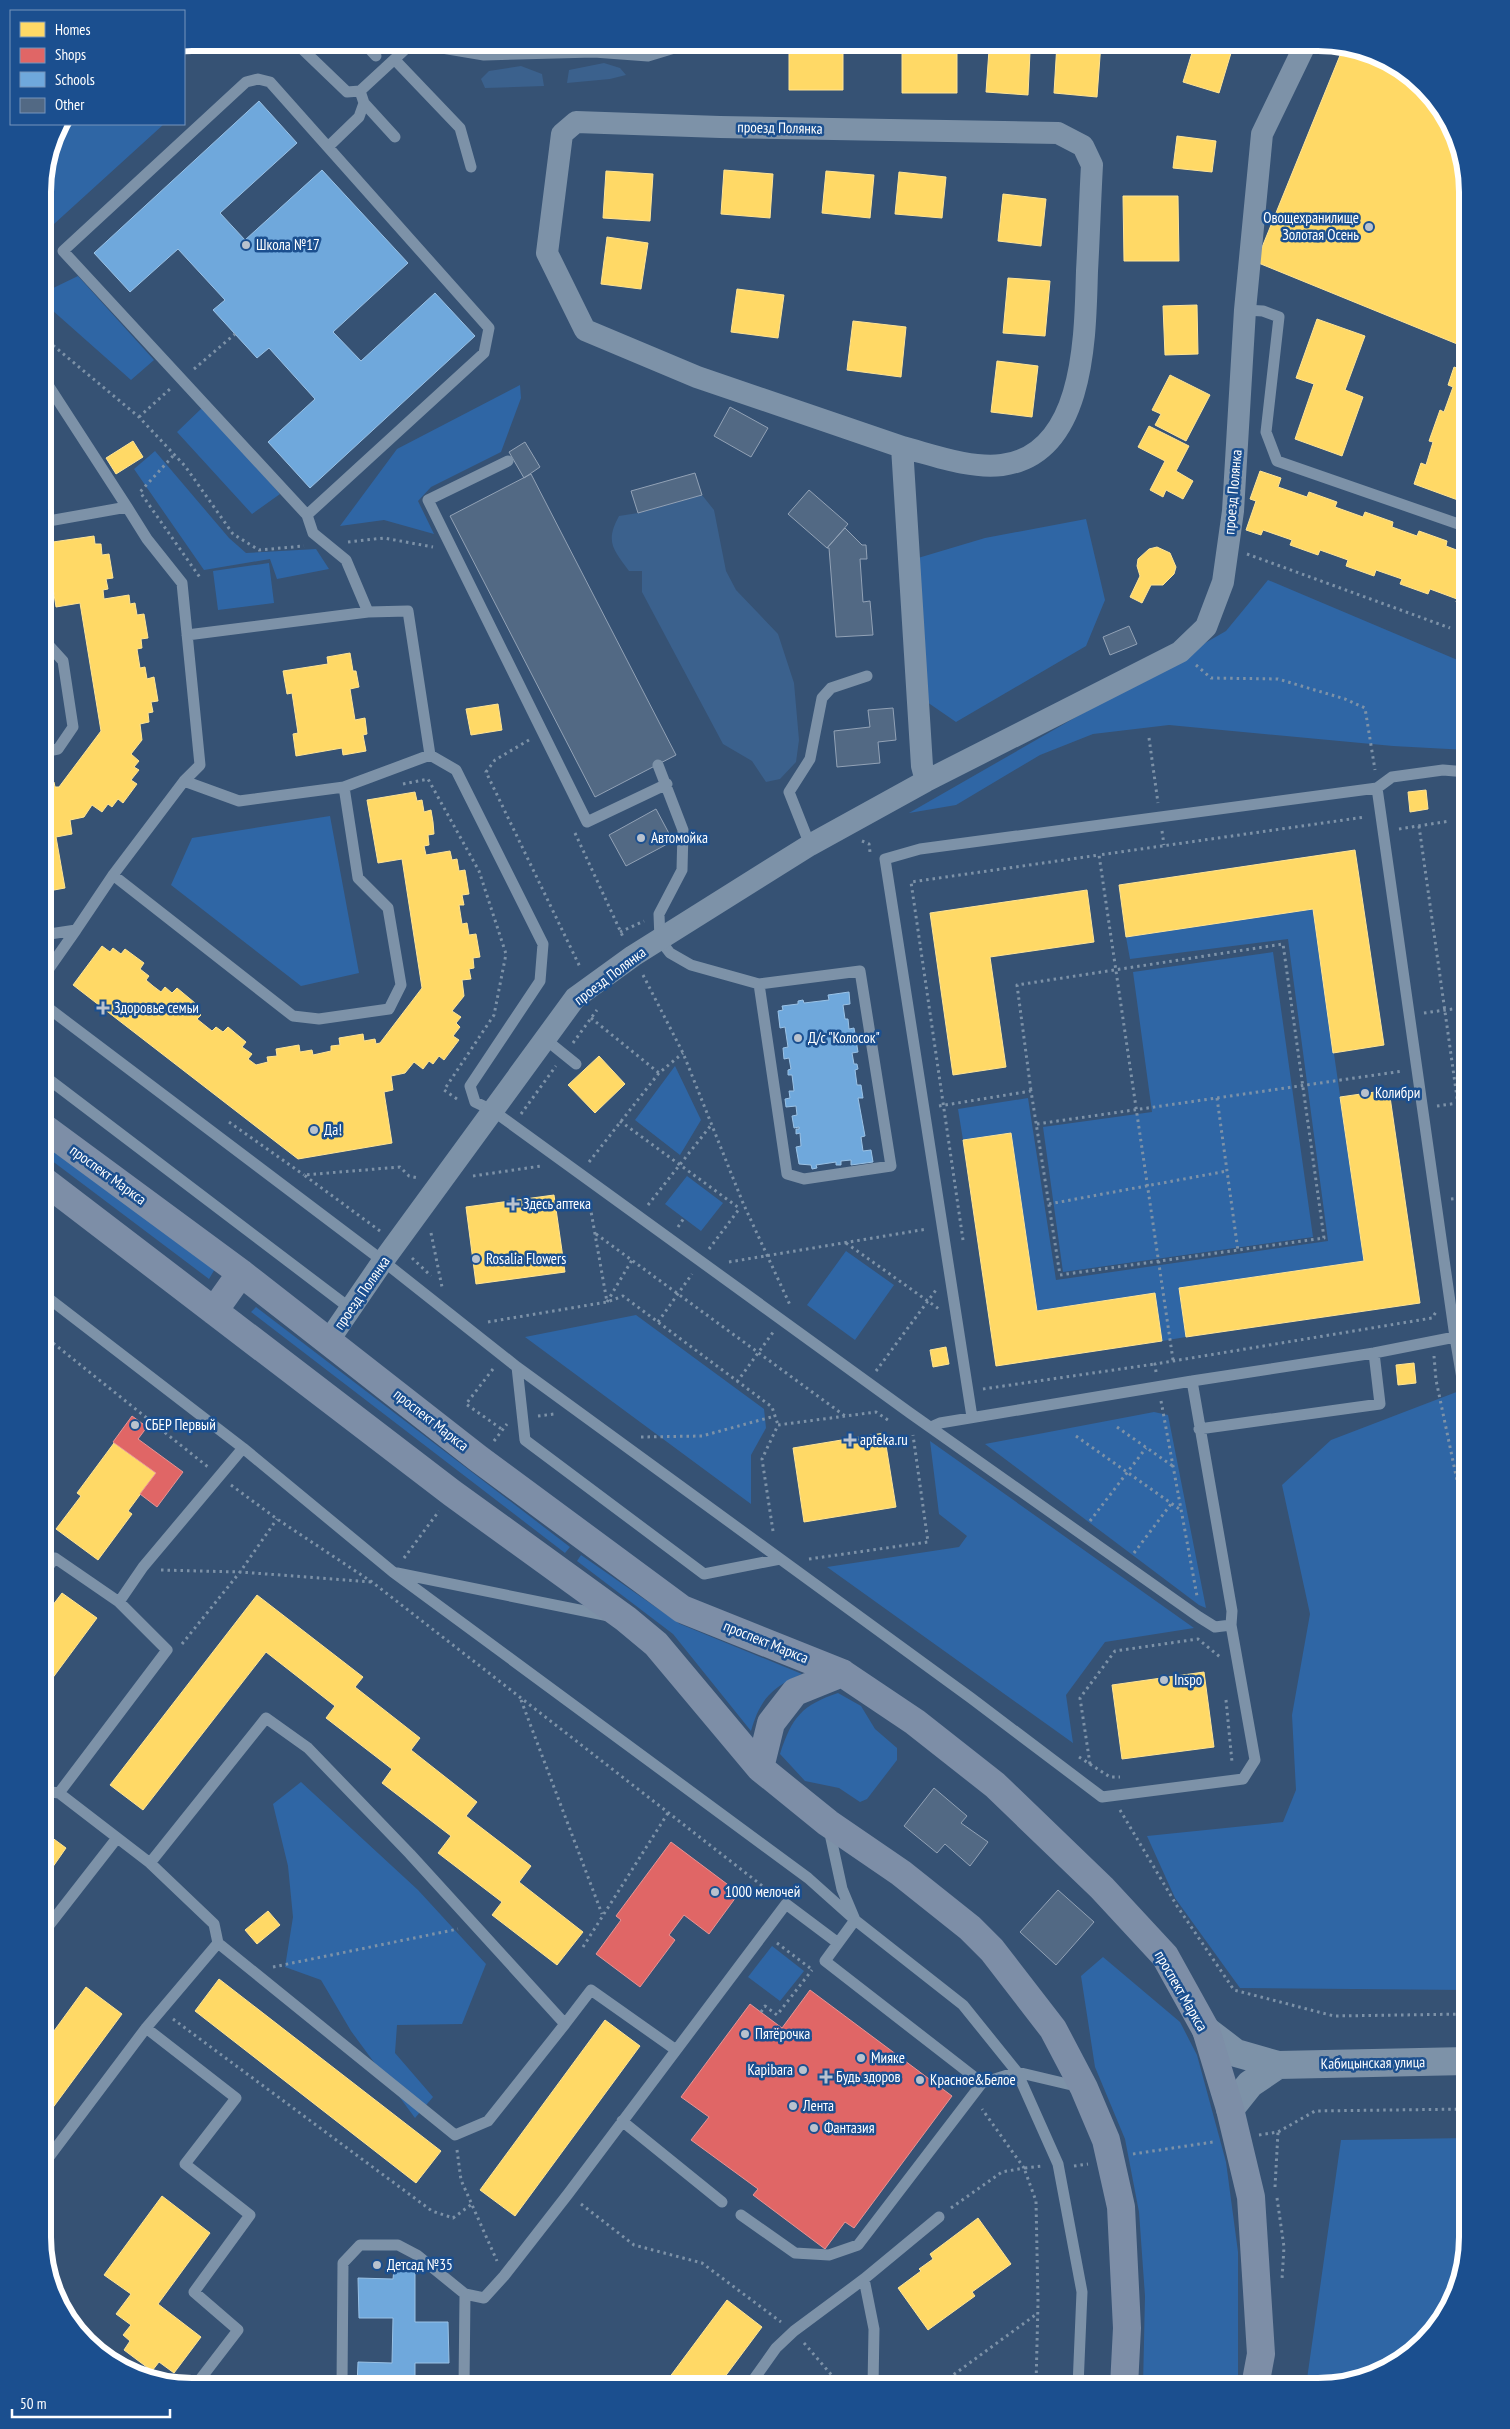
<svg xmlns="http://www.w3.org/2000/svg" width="1510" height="2429" font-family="'PT Sans Narrow',sans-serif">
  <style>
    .green { fill: #2f66a5 }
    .water { fill: #3b618d }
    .homes { fill: #ffd966; stroke: #ffe494 }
    .shops { fill: #e06666; stroke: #e99494 }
    .schools { fill: #6fa8dc; stroke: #9ac2e6 }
    .building { fill: #526984; stroke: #92a2b6 }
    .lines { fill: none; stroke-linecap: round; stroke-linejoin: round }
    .path { stroke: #7d92a8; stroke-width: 3; stroke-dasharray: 2.5 4; stroke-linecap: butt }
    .service { stroke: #7d92a8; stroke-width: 11 }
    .minor { stroke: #7d92a8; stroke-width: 22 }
    .tertiary { stroke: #7d92a8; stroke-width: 28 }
    .primary { stroke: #7d8ea7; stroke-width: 28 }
    .poi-dot { fill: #b9c2ce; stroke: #1b4f8f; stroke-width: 2 }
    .labels { text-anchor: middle; stroke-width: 5; stroke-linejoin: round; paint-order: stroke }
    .street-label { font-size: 15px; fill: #fff; stroke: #1b4f8f }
    .poi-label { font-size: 15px; fill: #fff; stroke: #1b4f8f; text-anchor: start }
    .rim { fill: none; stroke: #fff; stroke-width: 6 }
  </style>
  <rect width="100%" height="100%" fill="#365274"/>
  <path class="green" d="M61,124H164L43,234C43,198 40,155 61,124Z
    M78,276L154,360L131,380L43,302V293Z
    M520,385L521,398L501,452L431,487L418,501L434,534L384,520L340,526L397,449Z
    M203,407L280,494L252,514L177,432Z
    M155,451L229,538L246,553L316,549L329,569L277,579L270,559L204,570L134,469Z
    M1086,519L1105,600L1086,646L956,722L927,702L918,558L985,538Z
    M269,563L274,603L218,610L213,571Z
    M1268,580L1467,664V750L1393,746L1169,725L1093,734L1040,755L956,805L909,813L1226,631Z
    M330,816L359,973L301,986L171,885L192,838Z
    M1313,909L1364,1261L1180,1288L1186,1337L1162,1341L1155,1294L1037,1311L1011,1134L963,1140L958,1109L1028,1098L1056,1280L1328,1241L1288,939L1130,959L1126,937Z
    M1273,952L1313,1237L1063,1272L1043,1127L1152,1112L1133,972Z
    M675,1066L701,1120L680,1155L635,1120Z
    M43,1137L216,1267L209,1279L43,1154Z
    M687,1176L723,1203L701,1231L665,1204Z
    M846,1251L894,1285L855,1340L807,1305Z
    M256,1307L570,1547L565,1553L251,1312Z
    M636,1315L764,1409L766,1428L751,1455V1504L525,1337Z
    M1467,1388V1990L1240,1988L1175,1898L1147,1836L1283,1822L1296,1790L1292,1715L1310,1614L1282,1485L1331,1440Z
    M1154,1412L1168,1415L1206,1608L1199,1605L985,1444Z
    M930,1441L1194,1628L1105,1642L1066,1695L1073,1743L827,1567L959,1547L967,1536L939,1514Z
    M581,1555L680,1624L802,1674C772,1687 760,1699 751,1731L673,1634L577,1561Z
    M838,1693L861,1706L875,1729L897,1748V1760L867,1799L860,1802L839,1788L805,1781L780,1754C792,1717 802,1705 838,1693Z
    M301,1782L418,1890L486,1964L462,2024L397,2025L395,2053L433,2097L415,2118L351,2031L321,1980L285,1967L293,1917L288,1866L273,1804Z
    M772,1946L804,1971L780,2001L748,1977Z
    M1103,1957L1180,2022L1197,2055L1226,2162L1238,2252V2375L1235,2386H1143L1145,2296L1139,2212L1125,2139L1095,2067L1081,1976Z
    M1467,2138V2237L1462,2276L1442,2320L1384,2371L1318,2386H1306L1341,2140Z"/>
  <path class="water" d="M604,63L620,68L626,75L610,79L567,83L569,70Z
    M521,66L542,74L544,86L485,88L481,79L489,71Z
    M702,495L714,510L726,571L736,590L778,634L794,683L799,740L796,762L780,779L766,782L752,761L723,744L642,592V571H629C613,549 605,542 619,516L638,513Z"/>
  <path class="homes" d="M902,43H957V93H902Z
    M1057,43H1101L1097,97L1054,93Z
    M1195,43H1234L1219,93L1183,82Z
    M789,45H843V90H789Z
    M1343,48L1401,68L1452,126L1468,192L1467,348L1256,262Z
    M989,50L1030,52L1028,95L986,92Z
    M1177,136L1216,141L1212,172L1173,168Z
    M724,170L773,174L770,218L721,214Z
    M606,171L653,174L650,221L603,218Z
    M826,171L874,175L870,218L822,213Z
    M899,172L946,177L942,218L895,214Z
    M1003,194L1046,199L1041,246L998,241Z
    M1123,196H1178L1179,261H1124Z
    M607,237L648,243L641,289L601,284Z
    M1008,278L1050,281L1045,336L1003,333Z
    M737,289L784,295L778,338L731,332Z
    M1197,305L1198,354L1165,355L1163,306Z
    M1317,319L1365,336L1345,390L1363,397L1342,456L1295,439L1314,384L1296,378Z
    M853,321L906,327L901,377L847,370Z
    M997,361L1038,366L1032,417L991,412Z
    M1454,367L1467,372V497L1466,503L1414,484L1421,463L1426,465L1433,442L1429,441L1440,410L1444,412L1453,387L1448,385Z
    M1170,375L1210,395L1186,441L1155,425L1161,414L1152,410Z
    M1149,426L1189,446L1176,471L1193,481L1183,499L1166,490L1163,497L1150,490L1165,461L1138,447Z
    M133,441L143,457L116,474L106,458Z
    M1260,471L1281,478L1278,487L1307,497L1309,492L1337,502L1335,507L1363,517L1365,512L1393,522L1392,527L1417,536L1419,531L1447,541L1446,546L1467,554V606L1456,602L1457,599L1430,589L1428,594L1400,584L1402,579L1376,570L1374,576L1346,566L1348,560L1320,550L1318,555L1290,545L1292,540L1263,530L1261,535L1246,530L1256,501L1250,499Z
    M94,536L95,544H101L102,555L109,554L113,578L106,579L108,589L103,590L104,599L129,595L130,604L135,603L137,615L144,614L148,638L141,639L142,648L137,649L140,668L145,667L147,679L154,677L158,701L151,702L153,712L148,713L149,722L140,724L142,740L131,754L139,761L134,767L139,770L131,780L137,784L123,803L118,799L112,807L108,804L102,812L92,805L84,817L70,820L72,834L56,837L65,888L43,892V784L54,782L55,787H59L101,731L80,603L56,607L46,543Z
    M1157,547L1170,553L1176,567L1174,574L1163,585H1151L1142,603L1130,597L1140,576L1137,566L1138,559L1149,549Z
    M350,653L353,671H356L359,687L350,689L355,720L365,718L367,734L363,735L366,751L343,755L342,748L296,756L293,734L298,733L292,693L287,694L283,671L328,664L327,657Z
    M498,704L502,730L471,735L466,709Z
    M1426,790L1428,809L1410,812L1408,792Z
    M415,792L417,801L422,800L424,812L431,810L433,822L434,834L428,835L429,845L424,846L426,855L450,851L452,860L457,859L459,871L465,870L469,894L462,895L464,905H459L462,924L467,923L469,935L476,934L480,957L473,958L474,968L469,969L471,979L462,980L464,996L452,1011L461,1017L456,1023L460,1027L453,1036L459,1040L444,1060L439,1056L433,1064L429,1061L423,1069L414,1062L405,1073L391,1076L393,1090L384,1092L392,1143L298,1159L73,985L102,946L110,952L113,948L121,954L125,949L144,963L140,969L149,976L146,980L153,986L161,992L165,987L172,993L177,988L195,1003L191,1008L201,1015L197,1019L212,1031L216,1027L223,1032L228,1027L246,1042L242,1047L252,1054L248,1059L256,1065L268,1062L267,1057L277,1056L276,1049L299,1045L300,1052L312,1050L313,1055L331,1051V1046L340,1045L339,1038L363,1034L364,1041L375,1039L376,1044L380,1043L422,988L402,859L378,863L367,800Z
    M1355,850L1384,1045L1333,1053L1313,909L1126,937L1119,885Z
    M1087,890L1094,942L990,957L1006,1067L953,1075L930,913Z
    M599,1056L625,1084L595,1113L568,1085Z
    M1389,1090L1420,1303L1186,1337L1179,1288L1364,1261L1340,1097Z
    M1011,1133L1037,1311L1155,1293L1162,1341L996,1366L963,1140Z
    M554,1195L565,1272L476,1284L466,1207Z
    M946,1347L949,1364L933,1367L930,1350Z
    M1414,1363L1416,1383L1398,1385L1396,1365Z
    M884,1433L896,1507L804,1522L793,1448Z
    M114,1443L156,1473L128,1511L132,1514L98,1560L56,1529L81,1496L77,1493Z
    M62,1593L97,1618L43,1691V1618Z
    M257,1595L363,1677L355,1687L420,1738L411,1750L477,1802L466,1816L531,1866L519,1882L583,1932L557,1965L492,1915L502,1902L438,1853L451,1836L382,1783L392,1769L326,1718L335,1706L266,1652L143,1810L110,1785Z
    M1204,1672L1214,1747L1122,1759L1112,1685Z
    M43,1831L66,1848L43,1881Z
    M268,1911L280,1925L257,1944L245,1930Z
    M219,1979L441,2151L416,2183L195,2011Z
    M86,1987L122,2014L43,2121V2046Z
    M605,2020L640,2046L515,2216L480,2190Z
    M162,2196L210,2233L158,2304L201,2337L174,2373L159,2362L152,2371L124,2350L130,2341L123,2335L131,2325L116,2314L131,2294L104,2275Z
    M978,2218L1011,2264L972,2292L975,2296L928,2330L898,2288L921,2271L919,2269L933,2259L930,2254Z
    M727,2300L762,2327L718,2386H663Z"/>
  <path class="shops" d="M132,1416L147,1427L138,1439L183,1472L157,1507L140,1494L156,1473L113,1442Z
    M671,1842L739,1893L709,1934L684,1915L669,1935L675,1940L640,1987L596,1954L621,1920L616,1916Z
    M810,1990L952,2096L854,2228L845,2222L825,2249L753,2195L758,2189L691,2140L709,2117L681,2097L750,2004L782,2028Z"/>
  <path class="schools" d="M259,101L297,143L220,213L245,240L322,170L408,263L333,332L361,361L435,293L475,336L310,488L268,442L315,399L269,348L257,358L213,310L225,300L178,249L130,292L94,253Z
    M849,992L850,1004L843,1005L845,1019H848L849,1029L854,1028L858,1052L852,1053L854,1064H857L858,1069L855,1070L857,1085H861L863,1098H858L865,1136L861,1137L863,1151L871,1150L873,1162L851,1165V1160L841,1161V1165H836V1162L816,1165L817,1168L812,1169L811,1165L799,1164L796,1147L801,1146L800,1133L796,1134V1129H799V1127L794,1128L792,1116L797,1115L796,1106L786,1107L785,1099L790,1098L789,1091H794L792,1075H788V1070L791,1069L789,1058L784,1059L783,1048L788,1047L785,1027L780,1028L778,1011L783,1010L782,1006L798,1004V1001L803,1000L804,1003L829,1000L828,995Z
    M394,2269L415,2270V2322H448L449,2363H415V2386H357L358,2362L392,2363L393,2318H359L358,2278L393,2279Z"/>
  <path class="building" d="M730,407L768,428L751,457L714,436Z
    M525,442L540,467L524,478L509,452Z
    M695,473L702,495L638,513L631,491Z
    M531,474L676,755L595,797L450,516Z
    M809,490L848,524L827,548L788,514Z
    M845,528L862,545H866L867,559H860L863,602L870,601L873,635L836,637L829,548H827Z
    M1129,626L1137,644L1110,655L1103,637Z
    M893,708L896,740L878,742L880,763L837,767L834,731L870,727L868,710Z
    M656,809L673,841L626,866L609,835Z
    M934,1788L967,1816L961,1823L988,1842L970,1866L945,1844L937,1853L904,1826Z
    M1058,1890L1094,1922L1056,1965L1020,1932Z"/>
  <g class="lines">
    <path class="path" d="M43,337L139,417L185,466L233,534L259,550L304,546
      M194,369L235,334
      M139,417L170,389
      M173,456L140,492L201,579
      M348,542L384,538L433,547
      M1247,554L1450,628
      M1196,665L1211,678L1278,679L1345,699L1365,708L1375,770
      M1149,738L1158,803
      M529,740L495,760L486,772L580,967
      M403,784L428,779L479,871L506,954L494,1015L444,1090L457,1099
      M1419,826L1467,1169
      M1399,829L1450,821
      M1162,831L1164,845
      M575,833L624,939
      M862,841L869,844L870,852
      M620,932L644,921
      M643,975L683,1053L743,1203L790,1305
      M1424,1013L1467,1007
      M591,1018L659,1073
      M573,1043L597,1010
      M1217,1098L1238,1251
      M939,1106L1031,1091L1060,1275L1324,1238L1283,944L1017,985L1031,1091
      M1437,1106L1458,1103
      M521,1114L556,1066
      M620,1121L739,1208
      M229,1122L304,1175
      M1037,1124L1403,1071
      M589,1162L659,1073L683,1053
      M473,1176L541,1166
      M1451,1199L1467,1197
      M589,1200L607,1302
      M1049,1204L1227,1171
      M648,1205L712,1124
      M678,1227L684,1218
      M380,1231L304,1175L400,1167L409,1176L418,1178
      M431,1233L442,1287
      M596,1234L845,1416
      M963,1240L911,882L1099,855
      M846,1243L939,1309
      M709,1249L740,1208
      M412,1258L431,1276
      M729,1262L927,1229
      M607,1302L632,1260
      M488,1322L607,1302L623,1296L772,1407L778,1425
      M658,1322L692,1274
      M43,1335L208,1467
      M1434,1356L1436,1380L1467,1528
      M1173,1360L1099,855L1365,817
      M493,1369L466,1404L503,1430
      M876,1371L936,1290
      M1156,1372L1155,1364L1432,1318L1436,1312
      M737,1382L774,1331
      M983,1389L1155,1364
      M1161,1401L1197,1596
      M538,1416L554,1414
      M1117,1427L1174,1467
      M1076,1436L1182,1511
      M641,1437L702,1436L775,1416
      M494,1441L507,1424
      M231,1485L277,1519L372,1582L774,1895
      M1090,1521L1146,1448
      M773,1531L762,1459L778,1425L876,1412L888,1420
      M1134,1553L1171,1504
      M404,1558L439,1511
      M809,1559L928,1542L913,1435
      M161,1570L240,1572L372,1582
      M182,1644L240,1572L277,1519
      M521,1700L602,1914
      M1226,1700L1232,1762
      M1079,1757L1110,1777H1120
      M1090,1764L1080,1698L1115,1651L1198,1639L1220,1657
      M1120,1810L1177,1906L1234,1990L1334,2016L1467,2014
      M777,1943L810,1968
      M583,1947L668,1813
      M273,1967L458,1929
      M761,2012L765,2006L777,2015L812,1970
      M173,2019L432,2211L453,2218L472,2204
      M1259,2135L1278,2132L1315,2111L1467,2109
      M457,2150L461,2180L497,2261
      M1133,2154L1213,2142
      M1074,2166L1088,2164
      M1275,2187L1278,2132
      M1277,2198L1284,2247L1282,2279
      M581,2204L634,2245L702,2263L781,2322
      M951,2208L1002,2172L1024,2168L982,2109
      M804,2343L841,2386
      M938,2386L1038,2313
      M1036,2386L1038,2302L1036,2201L1024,2168L1043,2166"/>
    <path class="service" d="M296,43L347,92L360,91L412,43L484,55L594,52L648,56L691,43
      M364,43L376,56
      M308,54L318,43
      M395,60L460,128L471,167
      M360,91L364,103L395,137
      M329,146L359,117L364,103
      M1245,310L1263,311L1279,317L1266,432L1277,461L1467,527
      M508,461L428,500L587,822L667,784
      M307,515L484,353L489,328L270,82L258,79L246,82L63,251L307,515L313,533L346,560L368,612
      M43,522L127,507L48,385L43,382
      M43,752L58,749L73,727L63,661L43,639
      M430,755L456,770L543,944L540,981L470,1086L475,1102L492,1110L910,1413L1199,1617L1215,1627L1231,1625
      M658,765L683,830L682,870L659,914L660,940L670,953L691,965L759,984L787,1174L804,1179L891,1166L860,971L759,984
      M184,781L239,801L344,787
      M1377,788L1455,1337L1467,1408
      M810,845L789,792L810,759L822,698L831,688L867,676
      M113,875L293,1016L319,1019L389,1009L401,985L388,908L358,878L344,787L430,755L408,611L368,612L187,635
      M43,935L76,930L113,875L184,781L200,765L182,583L147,539L127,507
      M43,977L76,930
      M43,1004L383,1261L517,1367L971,1698L1102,1797L1243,1779L1255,1760L1231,1625L1232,1611L1192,1381L1374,1353L1455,1337L1467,1317
      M545,1039L576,1064
      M43,1075L351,1309
      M43,1294L243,1448L393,1572L808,1878L855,1920L963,2005L1017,2072L1058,2164L1082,2292L1078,2386
      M517,1367L525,1440L704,1574L780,1559
      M972,1417L885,859L920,849L1377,788L1392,777L1443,770L1467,772
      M931,1427L940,1423L1192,1381
      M1199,1429L1380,1404L1374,1353
      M43,1573L55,1558L119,1602L143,1567L243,1448
      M397,1573L609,1616
      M43,1791L59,1793L167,1650L119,1602
      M59,1793L150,1863L266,1718L308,1748L410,1854L565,2024L488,2121L455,2135L218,1943L214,1924L150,1863
      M829,1829L842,1889L855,1920L825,1961L982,2083
      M43,1933L117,1838
      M565,2024L591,1990L676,2050
      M146,2028L236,2098L185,2164L250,2215L194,2292L238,2330L195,2386
      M622,2121L722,2202
      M43,2165L146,2028L218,1943
      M741,2215L795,2253L829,2255L858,2245L982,2083L1017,2072L1080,2087
      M864,2279L874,2329L873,2386
      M342,2386L343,2263L360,2245H398L417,2255L465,2294L484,2298L504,2276L568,2194L786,1904L838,1943
      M464,2386L465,2294
      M749,2386L776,2348L794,2331L864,2279L939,2217"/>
    <path class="minor" d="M902,447C933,455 970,469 1002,465C1086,454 1085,334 1087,271C1089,236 1090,200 1092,165L1083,146L1058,133L720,127L576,122L562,134L547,253L585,330L697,377L902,447L922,766L926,781
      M329,1340L383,1261L575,998L633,956L810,845L926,781L1180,652L1206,627L1223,582L1233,511L1245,310L1262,134L1306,43"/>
    <path class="tertiary" d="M1206,2030L1236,2053L1278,2065L1467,2061
      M1230,2109L1250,2084L1278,2065"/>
    <path class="primary" d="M43,1127L241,1273L479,1459L682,1609L842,1673L915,1722L995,1785L1102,1888L1165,1956L1206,2030L1230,2109L1251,2197L1261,2354L1255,2386
      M43,1180L452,1493L626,1619L656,1644L760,1768L828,1823L901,1873L970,1928L992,1950L1053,2029L1084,2088L1106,2140L1121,2207L1127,2328L1124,2386
      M214,1311L241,1273
      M760,1768L771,1723L795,1692L842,1673"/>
  </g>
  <g class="poi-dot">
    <circle cx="1369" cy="227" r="5"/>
    <circle cx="246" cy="245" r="5"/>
    <circle cx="641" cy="838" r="5"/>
    <path d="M100.5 1000.5h5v5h5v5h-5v5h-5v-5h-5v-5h5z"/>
    <circle cx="798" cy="1038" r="5"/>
    <circle cx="1365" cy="1093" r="5"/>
    <circle cx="314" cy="1130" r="5"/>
    <path d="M510.5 1196.5h5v5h5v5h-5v5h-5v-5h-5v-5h5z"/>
    <circle cx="476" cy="1259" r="5"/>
    <circle cx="135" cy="1425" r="5"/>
    <path d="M847.5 1432.5h5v5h5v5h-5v5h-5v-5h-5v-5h5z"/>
    <circle cx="1164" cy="1680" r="5"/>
    <circle cx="715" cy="1892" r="5"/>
    <circle cx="745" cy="2034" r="5"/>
    <circle cx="861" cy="2058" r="5"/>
    <circle cx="803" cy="2070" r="5"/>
    <path d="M823.5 2069.5h5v5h5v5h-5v5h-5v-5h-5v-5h5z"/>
    <circle cx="920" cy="2080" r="5"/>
    <circle cx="793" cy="2106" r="5"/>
    <circle cx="814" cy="2128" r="5"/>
    <circle cx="377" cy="2265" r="5"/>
  </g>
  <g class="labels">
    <g class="street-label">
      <text transform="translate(780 128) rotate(1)" y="5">проезд Полянка</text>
      <text transform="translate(1233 492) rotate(-85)" y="5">проезд Полянка</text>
      <text transform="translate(610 976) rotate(-37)" y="5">проезд Полянка</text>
      <text transform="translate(108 1175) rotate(36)" y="5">проспект Маркса</text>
      <text transform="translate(362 1293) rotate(-55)" y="5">проезд Полянка</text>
      <text transform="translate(431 1420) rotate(38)" y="5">проспект Маркса</text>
      <text transform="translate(766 1642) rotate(22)" y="5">проспект Маркса</text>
      <text transform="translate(1181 1991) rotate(60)" y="5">проспект Маркса</text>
      <text transform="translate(1373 2063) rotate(-1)" y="5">Кабицынская улица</text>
    </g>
    <g class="poi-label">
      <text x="1359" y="223" text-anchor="end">Овощехранилище<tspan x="1359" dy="17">Золотая Осень</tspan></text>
      <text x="256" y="250">Школа №17</text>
      <text x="651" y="843">Автомойка</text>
      <text x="114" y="1013">Здоровье семьи</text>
      <text x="808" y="1043">Д/с "Колосок"</text>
      <text x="1375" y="1098">Колибри</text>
      <text x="324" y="1135">Да!</text>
      <text x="523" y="1209">Здесь аптека</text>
      <text x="486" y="1264">Rosalia Flowers</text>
      <text x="145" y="1430">СБЕР Первый</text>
      <text x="860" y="1445">apteka.ru</text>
      <text x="1174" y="1685">Inspo</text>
      <text x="725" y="1897">1000 мелочей</text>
      <text x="755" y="2039">Пятёрочка</text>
      <text x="871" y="2063">Мияке</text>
      <text x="793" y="2075" text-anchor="end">Kapibara</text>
      <text x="836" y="2082">Будь здоров</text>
      <text x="930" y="2085">Красное&amp;Белое</text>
      <text x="803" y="2111">Лента</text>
      <text x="824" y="2133">Фантазия</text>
      <text x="387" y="2270">Детсад №35</text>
    </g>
  </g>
  <path d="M0 0H1510V2429H0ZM192 51H1318A141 141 0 0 1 1459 192V2237A141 141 0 0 1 1318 2378H192A141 141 0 0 1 51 2237V192A141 141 0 0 1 192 51Z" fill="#1b4f8f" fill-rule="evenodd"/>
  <path class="rim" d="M192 51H1318A141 141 0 0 1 1459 192V2237A141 141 0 0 1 1318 2378H192A141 141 0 0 1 51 2237V192A141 141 0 0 1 192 51Z"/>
  <rect x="10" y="10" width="175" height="115" fill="#1b4f8f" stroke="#7695bc"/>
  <rect x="20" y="22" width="25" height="15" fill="#ffd966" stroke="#7695bc"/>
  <text x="55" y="35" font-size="15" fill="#ffffff">Homes</text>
  <rect x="20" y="48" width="25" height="15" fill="#e06666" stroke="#7695bc"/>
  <text x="55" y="60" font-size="15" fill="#ffffff">Shops</text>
  <rect x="20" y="72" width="25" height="15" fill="#6fa8dc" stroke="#7695bc"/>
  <text x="55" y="85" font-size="15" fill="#ffffff">Schools</text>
  <rect x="20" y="98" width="25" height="15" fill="#526984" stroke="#7695bc"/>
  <text x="55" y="110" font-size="15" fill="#ffffff">Other</text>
  <path d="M12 2409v8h158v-8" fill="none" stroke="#ffffff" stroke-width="2.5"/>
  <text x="20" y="2409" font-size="15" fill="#ffffff" stroke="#1b4f8f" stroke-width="4" paint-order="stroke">50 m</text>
</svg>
